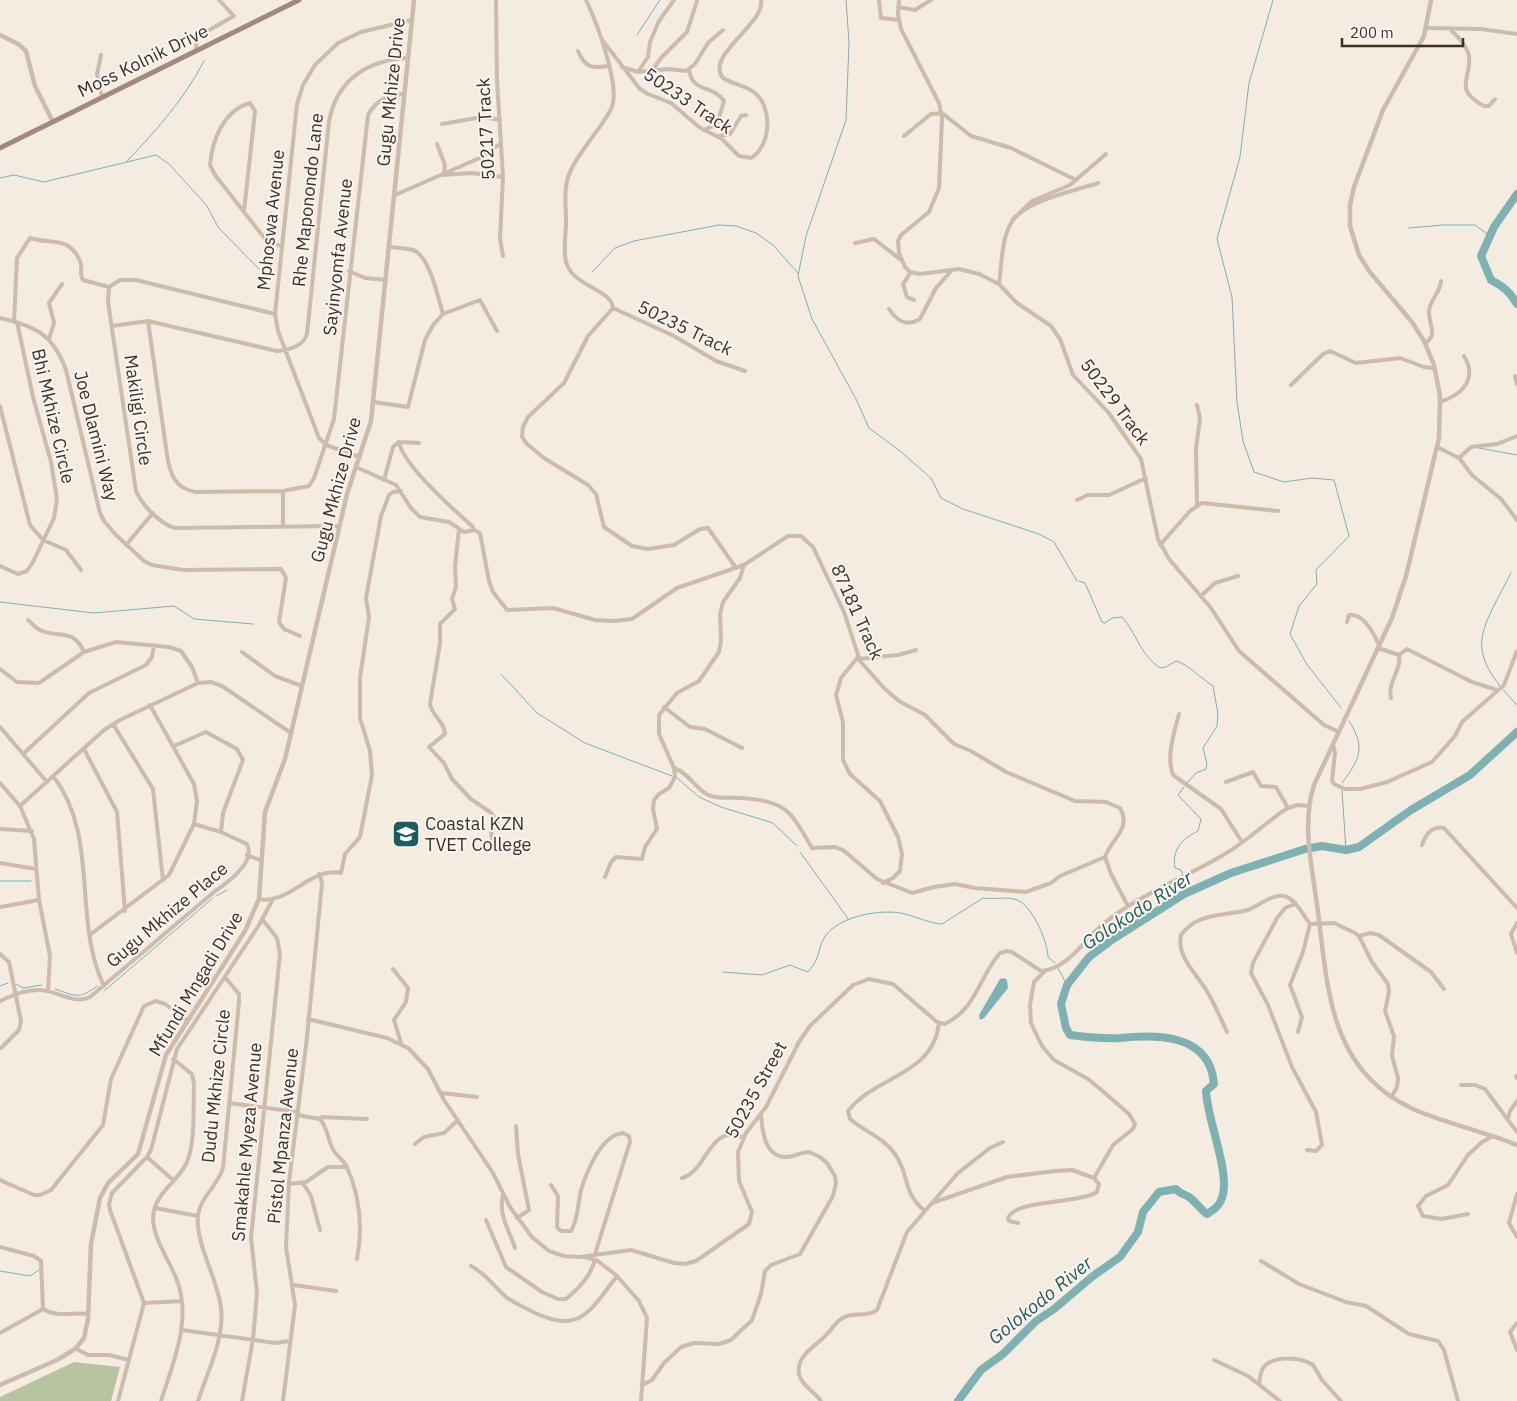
<svg xmlns="http://www.w3.org/2000/svg" width="1517" height="1401" font-family="'IBM Plex Sans',sans-serif">
  <style>
    .green { fill: #b8c4a0 }
    .water { fill: #7fb0b2 }
    .lines { fill: none; stroke-linecap: round; stroke-linejoin: round }
    .stream { stroke: #7fb0b2; stroke-width: 1 }
    .river { stroke: #7fb0b2; stroke-width: 8 }
    .minor { stroke: #cdbbac; stroke-width: 4 }
    .tertiary { stroke: #cdbbac; stroke-width: 4.5 }
    .secondary { stroke: #a18a7d; stroke-width: 5 }
    .labels { text-anchor: middle; stroke-width: 4; stroke-linejoin: round; paint-order: stroke }
    .street-label { font-size: 18px; fill: #3b302b; stroke: #fbf5ee }
    .poi-label { font-size: 18px; fill: #3b302b; stroke: #fbf5ee; text-anchor: start }
    .water-label { font-size: 19px; font-style: italic; fill: #1f5a5e; stroke: #fbf5ee }
  </style>
  <rect width="100%" height="100%" fill="#f4ebe1"/>
  <path class="green" d="M74,1362L120,1367L111,1401H0V1397Z"/>
  <path class="water" d="M1004,978L1007,980L1008,988L984,1018L980,1020L979,1015L1000,979Z"/>
  <g class="lines">
    <path class="stream" d="M846,0L849,43L846,120L806,236L798,276L812,319L856,399L869,428L900,451L931,478L941,498L963,509L1039,534L1054,542L1077,581
      M1273,0L1249,83L1240,157L1217,239L1232,297L1237,402L1243,441L1254,472L1284,482L1312,478L1334,480L1349,536L1316,570L1317,584L1299,606L1290,634L1306,663L1341,708
      M637,35L660,0
      M127,161C156,131 185,98 204,61
      M0,178L14,175L44,182L156,155L169,164L190,187L207,206L218,227L259,269
      M1409,228L1443,225H1475L1490,236
      M592,272L615,248L634,241L719,225L736,226L756,233L773,245L798,273
      M1479,448L1517,455
      M1511,573C1479,635 1463,649 1517,705
      M1079,581L1085,583L1102,622L1105,623L1112,618L1122,617C1137,634 1139,653 1160,668L1166,667L1176,661C1186,663 1202,679 1213,686L1218,714L1217,726L1203,748L1207,764L1206,769L1196,773L1187,783
      M0,602L94,613L174,606L194,619L253,624
      M501,674L537,713L585,743L672,776
      M677,778L699,797L721,807L773,823L796,845
      M1342,783C1360,759 1366,747 1349,721
      M1342,790L1346,850
      M800,852L849,920
      M1183,875L1181,870L1175,868C1171,849 1184,838 1198,831L1201,819L1178,795L1184,787
      M1183,880L1184,894
      M0,881H31
      M216,896L227,890
      M1058,968L1067,985
      M723,972L762,975L790,965L808,972C821,957 817,951 824,938C837,916 882,908 905,914C917,917 929,923 942,924L983,898C995,900 1006,896 1017,900C1032,905 1048,942 1048,957L1055,963
      M16,984L23,988L42,985
      M0,986L8,983
      M55,989C76,996 79,1000 97,986
      M104,991L213,898
      M0,1271L30,1276L39,1270"/>
    <path class="river" d="M1517,194L1494,227L1481,256L1491,280C1503,286 1510,292 1517,304
      M958,1401L981,1370L1003,1354L1036,1321L1054,1309L1093,1276L1120,1257L1138,1232L1143,1212L1159,1192L1176,1189C1180,1194 1184,1194 1189,1197C1194,1200 1201,1210 1207,1214C1214,1210 1220,1205 1222,1198C1231,1173 1207,1120 1206,1091L1214,1084C1210,1034 1158,1034 1120,1038C1104,1039 1086,1037 1070,1035L1066,1028L1061,1004L1067,985L1089,957L1113,939L1184,894L1231,873L1305,849L1322,846L1346,850L1359,847L1411,810L1470,775L1517,732"/>
    <path class="minor" d="M496,0L497,80L503,177L500,239L503,256
      M586,0C596,21 622,88 611,109C600,131 580,149 570,172C563,188 566,203 566,221C566,232 564,243 565,255C566,287 611,287 613,308L588,336L564,383L528,417L523,427L522,437L527,444L544,458L588,485L596,494L604,527L632,546L648,549L674,545L700,529L708,528L736,568
      M879,0L881,18L899,20
      M899,0L898,14L901,29L939,103L942,118L939,188L929,212L901,235L898,241L899,253L905,267L910,272L920,274L959,269L979,274L999,284L1017,303L1051,326L1060,339L1073,375L1108,412L1141,459L1158,539L1169,559L1211,608L1239,651L1324,725L1339,732
      M898,7L915,10L931,0
      M1427,28L1481,29L1517,34
      M1451,30C1458,37 1467,46 1469,56C1472,78 1452,89 1484,106H1489L1495,99
      M603,41L640,89L648,94L671,103L699,127L722,139L739,156L751,158C771,146 773,108 755,93C746,85 734,85 723,78C704,56 766,23 761,0
      M196,50L197,37L234,16L219,0
      M578,51C585,67 591,69 608,66
      M101,55L97,74L102,97
      M622,67L638,72L668,69L686,71L695,64L708,43L723,30
      M689,69C692,94 713,84 724,101L717,124L704,130
      M638,72L648,57L650,42L659,21L674,0
      M651,72L661,58L687,32L697,1
      M442,124L482,117L500,120
      M719,136L730,134L741,116L746,115
      M904,136L931,114L942,113L971,136L1011,148L1076,180
      M437,144L445,165L444,172
      M441,175L472,173L503,177
      M395,195L482,157L500,144
      M244,211L255,111L250,103C224,110 212,140 210,165L215,175L266,240L281,246
      M1013,219L1032,201L1070,185L1106,154
      M855,243L874,239L901,260
      M389,247C397,248 406,248 413,250C430,256 438,298 443,314
      M349,271L365,278L386,280
      M911,272L903,284L907,297L914,300
      M999,284C1002,264 1001,237 1013,220C1028,200 1074,191 1098,183
      M613,308L674,336L716,361L745,371
      M889,309C897,321 906,327 920,319L936,288L952,270
      M275,314L136,280H120L109,287L108,302L136,491C142,505 160,524 175,528L339,526
      M0,318C35,326 53,334 66,370L100,513L104,521L116,535L144,561L152,565L183,570L281,569L286,578L279,622L284,629L300,636
      M14,321L17,258L30,238C50,245 69,235 80,261C83,268 79,274 83,280L109,287
      M148,321L167,455C170,474 175,489 196,492L283,491L309,486L314,478L334,419L368,115C376,100 388,95 404,94
      M112,326L148,321L277,351C289,350 303,347 307,334L329,121C337,80 367,60 408,58
      M49,339L54,323L49,303L62,284
      M1425,343C1439,335 1428,324 1429,311C1430,300 1440,293 1441,281
      M1515,376L1517,384
      M1291,385L1323,354L1330,351L1356,363L1400,358L1424,367L1434,368
      M373,402L408,407L425,340L433,325L443,314L480,300L497,331
      M1440,402C1462,395 1478,379 1464,356
      M1197,405L1200,419L1196,448L1197,506
      M0,406L30,525L43,540L66,550L81,570
      M399,442C403,465 453,509 472,526L474,530
      M399,442L419,443
      M1437,447L1459,458L1472,475L1501,499L1517,520
      M360,457L326,445L319,438L278,331L275,314L297,104L303,85L315,65L338,43L361,32L412,20
      M1459,458L1471,447L1497,444L1517,436
      M356,467L396,485L411,508L420,517L449,522L464,532L474,530L480,533L489,581L493,592L507,610L553,608L595,620L614,621L632,619L677,588L744,565L788,536H801L813,547L844,612L860,661L884,688L899,701L925,715L954,744L971,751L1006,772L1075,801L1106,802L1120,808C1132,829 1111,839 1105,857L1111,874L1128,906
      M384,480L393,447L399,442
      M283,491V526
      M1077,500L1088,495H1109L1146,478
      M459,529L455,567L456,587L452,599L455,609L440,624V643L430,704C432,716 445,722 445,734L429,747L444,763L452,779L471,799L490,812L497,820V824L491,833L492,839L511,849
      M126,545L153,513
      M1160,545L1190,511L1202,503L1278,511
      M0,566L18,574L27,571L33,562L54,518L57,499L51,462L33,397L17,322
      M1201,596L1215,583L1238,576
      M28,620C32,623 35,628 40,630C59,639 73,627 84,652
      M1347,622L1349,615C1363,613 1374,634 1379,645
      M1378,648L1399,655C1402,670 1387,682 1391,698
      M242,652L275,676L302,686
      M1399,655L1407,649L1472,682L1497,690
      M858,657L841,678L836,695L843,722V760L850,774L880,801L898,837L902,854L900,871L893,878L883,883
      M859,659L898,655L916,650
      M0,669L17,682L39,683L84,652L116,642L169,647L181,651L192,667L198,683
      M664,707L690,727L705,729L742,748
      M1179,714C1174,733 1166,756 1173,775L1221,809L1242,842
      M113,724L153,789L163,880
      M0,727L47,782
      M1333,745L1335,753L1332,781L1334,784L1345,789H1360L1387,782L1432,762L1455,736L1462,722L1504,685L1517,651
      M174,746L206,732L237,749L243,760L223,813L221,832
      M84,749L117,812L125,911
      M23,754L89,693L146,665L152,657L154,645
      M674,768C691,774 696,791 711,796C720,799 731,797 742,798C787,801 791,812 812,848L835,847L843,850L877,879L912,893L934,887L955,884L975,888L1026,892L1051,883L1060,876L1105,857
      M53,776C100,836 72,920 104,986
      M1226,782L1253,772L1261,786L1276,787L1288,808
      M0,783L20,806L34,839L39,900L50,956L48,991
      M20,806L104,730L120,720L198,683L211,682L222,686L291,733
      M0,829L32,831
      M1422,845C1426,834 1431,826 1444,828L1517,908
      M247,855L262,861
      M0,863L36,869
      M605,877L611,862L616,857L642,859L645,847L657,829L653,809L654,800L659,794L669,788L675,777L674,768L659,734V715L677,693L699,681L719,652L721,641L720,614L723,602L740,578L744,565
      M259,899C290,905 309,867 341,873L345,854L360,837L372,775L370,751L360,718V678L369,617L366,598L381,516L389,495L393,492L401,491
      M1295,904L1285,908L1277,918L1253,963L1251,973L1268,1005L1292,1067L1316,1112L1322,1145L1316,1151L1307,1150
      M0,907L39,900
      M1517,923L1511,934L1517,953
      M91,934L169,875L194,824L197,801L194,784L150,705
      M1359,936L1370,933L1379,935L1431,972L1444,989
      M0,954L9,962L21,1021L19,1030L1,1048
      M393,969L408,988L406,1002L394,1020L401,1043
      M1046,970L1034,982L1030,1005L1031,1023L1042,1046L1054,1060L1088,1079L1099,1088L1129,1114L1135,1124L1133,1129L1113,1145L1094,1178
      M0,1001C13,995 27,989 41,990C58,991 74,1005 90,997L214,892C227,883 256,863 247,844L221,832L194,824
      M308,1019L387,1038L408,1048L428,1069L444,1100L493,1173L510,1207L532,1237L549,1251L564,1256L579,1257L631,1250L674,1263L685,1264L696,1261L749,1224L752,1212L739,1181L738,1152L746,1133L766,1107L799,1042L810,1026L853,985L869,979L893,984L937,1022L945,1024C978,1007 978,978 1000,953L1007,951L1012,952L1041,971C1067,970 1085,939 1103,924C1140,894 1185,878 1225,854C1247,841 1265,823 1286,809L1297,805L1309,806
      M1227,1032C1221,1019 1215,1005 1208,993C1198,975 1176,957 1181,935C1197,912 1225,916 1248,910C1259,906 1271,894 1284,896C1295,898 1303,915 1310,924L1334,923L1355,933L1359,936L1372,962L1388,984L1389,992L1385,1011L1394,1036L1392,1056L1398,1078L1397,1087L1392,1096
      M1298,1032L1302,1017L1290,985L1303,952L1310,924
      M1516,1076L1517,1078
      M1461,1085H1475L1485,1089L1517,1132
      M441,1093L477,1097
      M229,1103L298,1112
      M297,1115L320,1119L322,1117L367,1119
      M1508,1118L1510,1111L1517,1101
      M320,1119C328,1129 327,1137 332,1147C334,1154 342,1159 346,1165C360,1195 363,1227 357,1259
      M516,1126L518,1154L529,1210L517,1218
      M415,1144L424,1137L444,1133L458,1120
      M147,1157L173,1180
      M682,1178C708,1171 709,1122 744,1138
      M0,1180L34,1195H40L51,1190L103,1125L111,1079L144,1006L156,1001L165,1004L187,1020
      M303,1183L311,1196L320,1230
      M289,1184L306,1182L328,1167H346
      M551,1185L558,1196L557,1227L561,1231H571C578,1220 578,1203 581,1190C587,1171 601,1135 623,1133L629,1136L630,1142L595,1254
      M1517,1194L1509,1223L1517,1237
      M503,1195C498,1215 509,1229 515,1248
      M932,1203L1007,1177L1055,1171L1072,1170L1094,1178L1099,1184L1097,1192C1077,1204 1016,1199 1008,1218L1009,1221L1018,1223
      M155,1208L198,1216
      M925,1211L958,1173L990,1148L1003,1142
      M1468,1214L1442,1219L1423,1216L1418,1206L1426,1196L1448,1185L1468,1155L1482,1142L1493,1136
      M486,1220L506,1267L542,1292L558,1299H566C579,1288 590,1277 595,1260
      M0,1247L34,1256L41,1261L43,1309
      M585,1257L598,1261L617,1276L639,1301L647,1318L641,1401
      M1261,1261L1299,1284L1346,1302L1366,1306L1409,1334L1438,1341L1444,1350L1458,1401
      M471,1266C485,1273 494,1286 506,1297C514,1303 524,1307 533,1312C580,1335 590,1311 617,1276
      M293,1285L336,1291
      M144,1303L182,1301
      M43,1309C58,1318 72,1312 88,1314
      M1517,1323L1510,1332L1517,1350
      M182,1330L275,1343L290,1341
      M0,1333L43,1309
      M75,1348L88,1355H109L129,1360
      M1214,1360L1248,1376L1280,1401
      M1259,1384C1260,1379 1260,1373 1263,1368C1272,1355 1301,1357 1313,1365L1322,1380L1341,1401
      M642,1385L652,1380L664,1363L681,1347L694,1343L719,1344L731,1340L752,1320L761,1294L765,1271L771,1265L800,1254L833,1196L836,1183L835,1176L827,1163L820,1157L809,1152C801,1152 794,1157 786,1157C764,1157 762,1129 761,1114
      M118,1401L144,1303L110,1210L109,1204L112,1193L147,1157L151,1150L177,1049L259,925L272,901
      M161,1401C173,1363 193,1318 176,1278C169,1260 153,1238 153,1218C154,1193 176,1184 186,1164C196,1144 193,1106 194,1084L192,1074L173,1059
      M198,1401C207,1373 225,1338 221,1308C218,1279 195,1244 198,1215C200,1198 218,1185 223,1168L239,1002V994L225,977
      M242,1401L253,1339L257,1293L251,1238L280,954L277,938L262,919
      M283,1401L295,1305L286,1247L289,1182L307,1037L322,883L319,874
      M821,1401C815,1392 801,1385 799,1374C796,1354 817,1346 827,1334C834,1327 837,1319 847,1316C857,1313 868,1317 877,1310L907,1232L925,1211C902,1193 910,1175 895,1154C883,1137 865,1132 850,1119L848,1111C876,1075 933,1076 939,1023"/>
    <path class="tertiary" d="M1431,0L1424,36L1383,110L1354,187L1350,205V226L1359,255L1369,271L1412,322L1424,341L1434,365L1440,396L1439,438L1406,576L1392,618L1314,785C1301,825 1313,871 1318,912C1328,991 1330,1071 1413,1109C1447,1124 1483,1131 1517,1145
      M0,35L18,44L26,51L35,86L53,122
      M0,1385L57,1360L75,1349L84,1338L88,1319L91,1244L100,1198L108,1183L138,1154L166,1055L245,931L259,899L265,812L285,759L347,494L371,421L414,0"/>
    <path class="secondary" d="M0,148L299,0"/>
  </g>
  <defs>
    <g id="university-square" transform="scale(1.4375)"><rect x="-9" y="-9" width="18" height="18" rx="4" fill="#1f5a5e" stroke="#fbf5ee"/><path d="M0-5L7-2L0 1L-7-2ZM-4 1L0 2.5L4 1V4Q0 6-4 4Z" fill="#fff"/></g>
  </defs>
  <g fill-rule="evenodd">
    <use href="#university-square" x="406" y="834"/>
  </g>
  <g class="labels">
    <g class="street-label">
      <text transform="translate(143 61) rotate(-26)" y="6">Moss Kolnik Drive</text>
      <text transform="translate(391 92) rotate(-84)" y="6">Gugu Mkhize Drive</text>
      <text transform="translate(688 101) rotate(34)" y="6">50233 Track</text>
      <text transform="translate(486 129) rotate(-93)" y="6">50217 Track</text>
      <text transform="translate(308 200) rotate(-84)" y="6">Rhe Maponondo Lane</text>
      <text transform="translate(271 220) rotate(-84)" y="6">Mphoswa Avenue</text>
      <text transform="translate(338 257) rotate(-84)" y="6">Sayinyomfa Avenue</text>
      <text transform="translate(685 328) rotate(26)" y="6">50235 Track</text>
      <text transform="translate(1115 402) rotate(53)" y="6">50229 Track</text>
      <text transform="translate(138 410) rotate(82)" y="6">Makiligi Circle</text>
      <text transform="translate(53 416) rotate(77)" y="6">Bhi Mkhize Circle</text>
      <text transform="translate(96 436) rotate(76)" y="6">Joe Dlamini Way</text>
      <text transform="translate(336 490) rotate(-75)" y="6">Gugu Mkhize Drive</text>
      <text transform="translate(857 612) rotate(66)" y="6">87181 Track</text>
      <text transform="translate(167 915) rotate(-40)" y="6">Gugu Mkhize Place</text>
      <text transform="translate(196 984) rotate(-59)" y="6">Mfundi Mngadi Drive</text>
      <text transform="translate(216 1086) rotate(-84)" y="6">Dudu Mkhize Circle</text>
      <text transform="translate(756 1090) rotate(-61)" y="6">50235 Street</text>
      <text transform="translate(283 1136) rotate(-84)" y="6">Pistol Mpanza Avenue</text>
      <text transform="translate(247 1142) rotate(-85)" y="6">Smakahle Myeza Avenue</text>
    </g>
    <g class="poi-label">
      <text x="425" y="830">Coastal KZN<tspan x="425" dy="21">TVET College</tspan></text>
    </g>
    <g class="water-label">
      <text transform="translate(1137 910) rotate(-33)" y="7">Golokodo River</text>
      <text transform="translate(1040 1300) rotate(-39)" y="7">Golokodo River</text>
    </g>
  </g>
  <path d="M1342 38v8h121v-8" fill="none" stroke="#3b302b" stroke-width="2.5"/>
  <text x="1350" y="38" font-size="15" fill="#3b302b" stroke="#fbf5ee" stroke-width="4" paint-order="stroke">200 m</text>
</svg>
